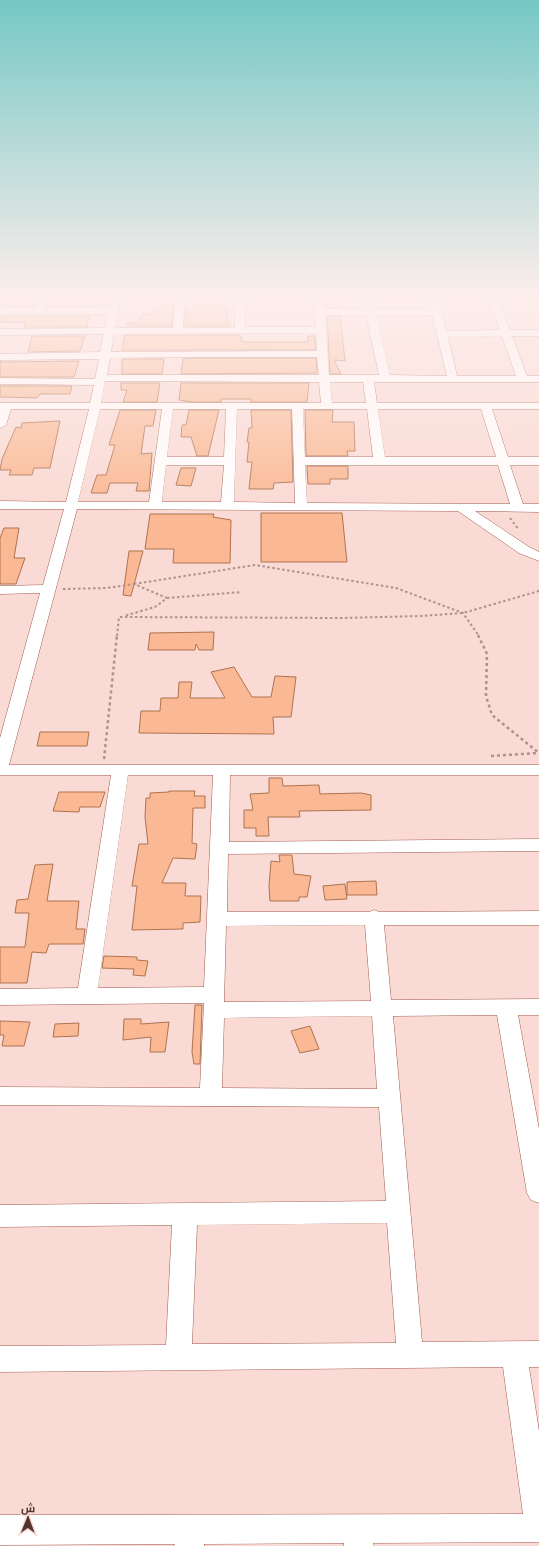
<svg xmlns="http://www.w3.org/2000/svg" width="539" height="1546" font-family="'Public Sans',Cairo,sans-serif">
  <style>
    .building { fill: #fab994; stroke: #af734f }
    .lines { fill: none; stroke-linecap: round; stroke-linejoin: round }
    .street-casing { stroke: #a05d51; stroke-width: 1 }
    .path-far1 { stroke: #b0918b; stroke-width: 2; stroke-dasharray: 2.5 2.5; stroke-linecap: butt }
    .path { stroke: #b0918b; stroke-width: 2.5; stroke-dasharray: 3 3; stroke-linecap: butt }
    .street { fill: #fff; fill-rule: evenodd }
  </style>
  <rect width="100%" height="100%" fill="#fadad4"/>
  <path class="building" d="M193,295H220L219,301H223V307H227V322H230L229,326H185L186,302H193Z
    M329,297H342L340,308H326V298Z
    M64,298H90L86,306H91H47L50,300H63Z
    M8,300H18L37,301L34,306H5Z
    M154,302H173L172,326H127L128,323H139L142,314H152Z
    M0,316H89L87,327H24L25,322H0Z
    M327,316H340L345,361L334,360L341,374H330Z
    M125,335H240L243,342H308V336H315V350H122Z
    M32,336H85L80,351L28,352Z
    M192,358H316L317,373L181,374L183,359Z
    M122,359H164L162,374H122Z
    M0,361V362L79,361L74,377H0Z
    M121,383H160L157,402H123L127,390H121Z
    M181,383H309L307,402H251V399H221V402H191L179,400Z
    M0,386H72L70,394H40L37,398L0,397Z
    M120,410H156L153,426H145L141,454L152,453L149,491H136L138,483H110L107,493H91L97,475H106L115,445H109Z
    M189,410H219L208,456H197L191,437H181L182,425H186Z
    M251,410H291L293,482L274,483L273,489H249L252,462H247L249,442H247L249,428H252Z
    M305,410H333L332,422H354L355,451H347L348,456H306Z
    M60,421L50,468H34L32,475H9L11,470H0L2,459L16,427L21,428L22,423Z
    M307,466H348V479H330V484H308Z
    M181,468H196L191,486L176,485Z
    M261,513H342L347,562H261Z
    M150,514H214L213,517L231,520L230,563H173L174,549H145Z
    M4,528H19L14,558H25L16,584H0V538Z
    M129,551H143L131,596L123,595Z
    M214,632L213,650H199L196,644L195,650H148L150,633Z
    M234,667L252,697H271L275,676L296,677L291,717H273L274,734L139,733L141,711H160L161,698H178L179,682H192L190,698H225L211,672Z
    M40,732H89L87,746H37Z
    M269,778H282L283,786L319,785L320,794L361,793L371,795V810L299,811L300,817H268L269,836H256V828H244V810H253L250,794L269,793Z
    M169,791H195L194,796H205V808H193L192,843L197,844L195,859L173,858L162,883H186L185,896H201L200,922L183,923V929L132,930L137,886H132L139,844H148L145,817L146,798H150V793L169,792Z
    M59,792H105L100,807H80L79,812L53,811Z
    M279,855H292L294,874L311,876L307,897H299V901H270L269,886L271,861L280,862Z
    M53,864L47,901H79L76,929H85L83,944H49L46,953L32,952L27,983H0V947H25L29,913H15L17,900L28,899L35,865Z
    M376,881L377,895H347V882Z
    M345,884L347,899L325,900L323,886Z
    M104,956L137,957V960L148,961L145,976L133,975L134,969L102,968Z
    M195,1005H202L200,1064H194L192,1052Z
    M124,1019H141V1024L169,1022L165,1052H150L151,1037L123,1040Z
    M0,1021L30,1022L24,1046H2L4,1035H0Z
    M79,1023L78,1036L53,1037L55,1024Z
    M310,1026L319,1049L300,1053L291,1031Z"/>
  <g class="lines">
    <g class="street-casing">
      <path id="street" d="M41,295H51L45,308H110L112,295H122L115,328H173L175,295H185L183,328H235L234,295H244L245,327H316L314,295H324L325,309H365L362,295H372L375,309H431L427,295H437L446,331L500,330L487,295H497L510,330H539V336H512L527,376H539V382H374L377,403H539V409H492L508,457H539V465H510L523,504H539V512L475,511L529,547L539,552V561L519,553L458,511L77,509L9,765H539V775H230L229,842L539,839V851L228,854L227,912H369L374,910L379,912L539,911V925H384L391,1000L539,999V1015H518L539,1129V1203L531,1200L527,1193L497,1015L393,1016L422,1342L539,1341V1367H529L539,1431V1542L373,1543L374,1546H344V1543L204,1544V1546H174L175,1544L0,1545V1515L523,1514L503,1367L0,1372V1346L166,1345L172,1225L0,1227V1205L386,1201L379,1107L0,1105V1087L200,1088L204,1003L0,1005V989L78,988L111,775H0V738L40,593L0,594V586L43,585L64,509H0V501L66,502L89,409H11L6,425L0,428V403H90L94,385L0,384V378L95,379L99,359L0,360V354L100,352L104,334L0,335V329L105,328L108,314H0V308H35ZM325,315H366L379,375H329ZM376,315H432L447,376L390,375ZM316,333L317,351L111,352L114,334ZM502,336L516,376H457L448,337ZM192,357H317L319,375H107L110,358ZM105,381L319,382L321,403H101ZM330,382H363L366,403H332ZM100,409H162L149,502H78ZM173,409H226L224,457H167ZM237,409H292L295,503L234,502ZM303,409H367L373,457H305ZM378,409H481L496,457H385ZM166,465H224L221,502H162ZM305,465H498L510,504L307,503ZM128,775H213L204,987L98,988ZM365,925L371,1001L224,1002L226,926ZM372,1016L377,1089L222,1088L224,1018ZM387,1223L396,1343L192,1344L197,1225Z"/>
    </g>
    <path class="path-far1" d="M510,518L519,530
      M134,584L255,565L396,588L463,613L479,636
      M63,589L107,588L134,584L167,598L155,607L124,616
      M167,598L242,592
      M117,636L119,617L341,618L421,616L463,613L539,591"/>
    <path class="path" d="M478,635L487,654L486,696L492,715L539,753
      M491,756L538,753
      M104,759L117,635"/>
    <use href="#street" class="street"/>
  </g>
  <linearGradient id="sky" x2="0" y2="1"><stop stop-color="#75c8c5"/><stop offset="0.58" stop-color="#fdeeec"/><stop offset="1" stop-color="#fdeeec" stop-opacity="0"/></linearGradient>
  <rect width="539" height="512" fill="url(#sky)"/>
  <g transform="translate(28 1518) rotate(1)" stroke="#fadad4" stroke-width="3" paint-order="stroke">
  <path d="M0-3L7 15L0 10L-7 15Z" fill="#52332e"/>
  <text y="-6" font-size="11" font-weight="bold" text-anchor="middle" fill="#52332e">ش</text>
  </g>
</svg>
